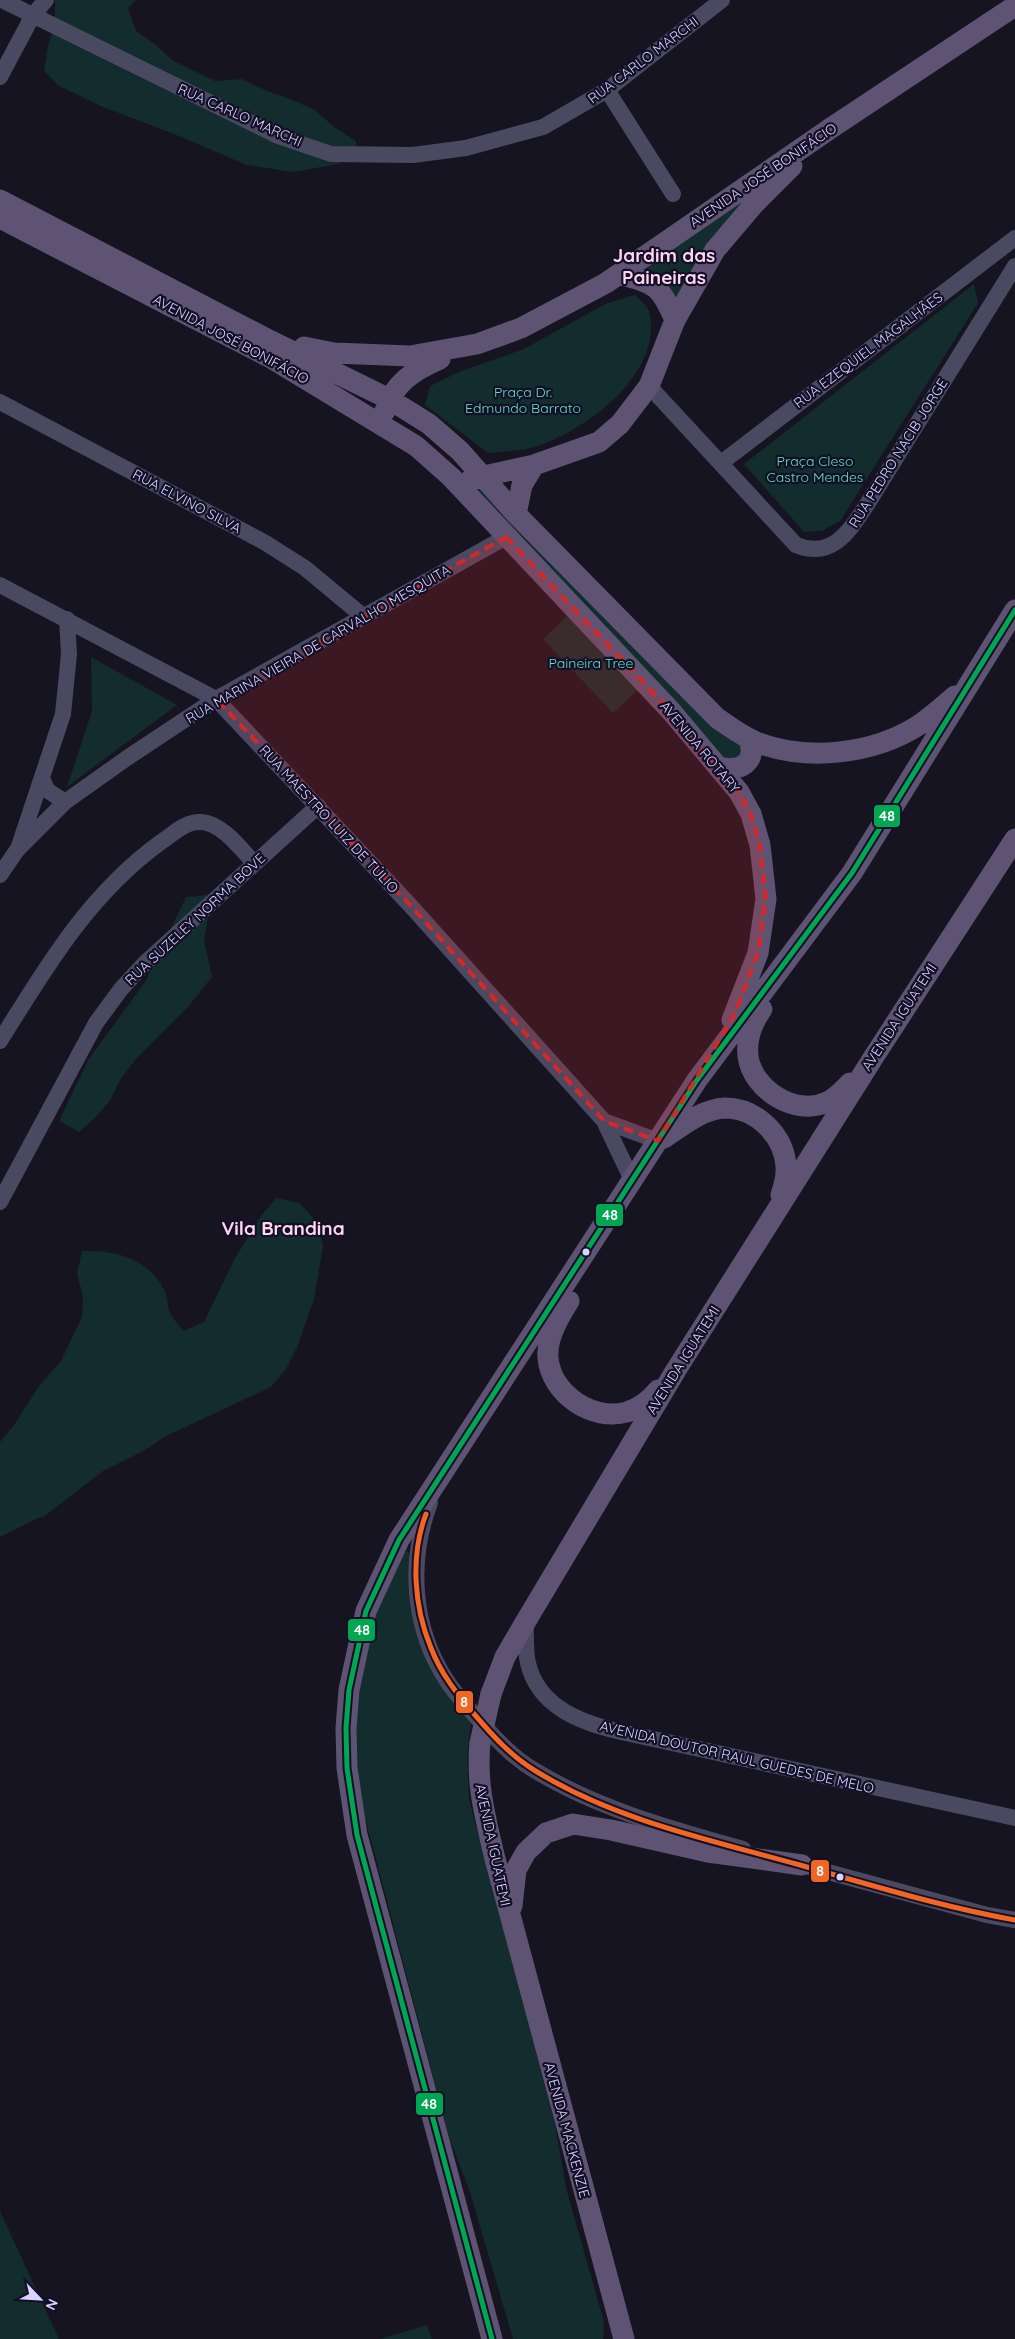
<svg xmlns="http://www.w3.org/2000/svg" width="1015" height="2339" font-family="Quicksand,sans-serif">
  <style>
    .green { fill: #132c2d }
    .lines { fill: none; stroke-linecap: round; stroke-linejoin: round }
    .minor { stroke: #4a4962; stroke-width: 16 }
    .major { stroke: #5e5373; stroke-width: 21 }
    .major-bridge { stroke: #5e5373; stroke-width: 21 }
    .bus-1-casing { stroke: #130f26; stroke-width: 9 }
    .bus-2-casing { stroke: #130f26; stroke-width: 9 }
    .bus-1 { stroke: #f26522; stroke-width: 5 }
    .bus-2 { stroke: #00a651; stroke-width: 5 }
    .marked { fill: #d62828; fill-opacity: 0.2; stroke: #d62828; stroke-width: 4; stroke-dasharray: 10 6; stroke-linejoin: round }
    .bus-dot { fill: #d9d4ff; stroke: #130f26; stroke-width: 2 }
    .labels { text-anchor: middle; stroke-width: 4.5; stroke-linejoin: round; paint-order: stroke }
    .street-label { font-size: 14px; fill: #d9d4ff; stroke: #130f26 }
    .park-label { font-size: 14px; fill: #5fe0c0; stroke: #130f26 }
    .district-label { font-size: 19px; font-weight: bold; fill: #ffd6f0; stroke: #130f26 }
    .line-badge { stroke: #130f26; stroke-width: 2 }
    .badge-label { font-size: 14px; text-anchor: middle; font-weight: bold; fill: #fff }
  </style>
  <rect width="100%" height="100%" fill="#161421"/>
  <path class="green" d="M55,0H136L128,8L136,31L156,45L172,60L215,81L242,79L267,91L290,99L315,110L334,127L356,141V145L339,164L293,172L247,165L174,134L103,107L59,86L44,71L48,46L55,23Z
    M773,176L678,300L659,274L643,266Z
    M974,284L978,303L840,521L822,531L804,532L744,464Z
    M635,295C638,298 643,302 646,306C651,312 651,324 651,332C647,383 587,428 541,445C526,451 505,451 488,453L425,405L430,386L461,371L524,349L605,304Z
    M485,485L748,748L730,765L469,489Z
    M570,613L640,688L613,713L543,639Z
    M91,657L177,705L67,787L92,711Z
    M209,895L208,917L204,940L212,977L187,1008L137,1058L121,1078L111,1099L96,1117L79,1132L59,1121L88,1060L145,982L186,897Z
    M276,1198L300,1203L318,1224L323,1246L314,1299L298,1345L286,1369L271,1387L164,1437L145,1450L103,1471L42,1518L40,1517L0,1537V1442L14,1425L39,1386L61,1361L82,1317L83,1296L77,1274L82,1251C115,1250 148,1258 164,1290C168,1297 167,1306 170,1312C173,1319 179,1326 184,1331L204,1322L235,1258L261,1216Z
    M408,1551L410,1555V1586L471,1722L467,1760L469,1797L473,1815L555,2124L566,2188L604,2322L603,2339H513L470,2192L449,2137L363,1810C352,1751 354,1681 371,1623C379,1599 392,1576 402,1553Z
    M0,2211L59,2339H0Z
    M427,2325L432,2339H380Z"/>
  <g class="lines">
    <path class="minor" d="M2,0L278,136L331,154L413,155L466,148L543,127L607,90L722,0
      M0,77L33,15L46,0
      M607,90L673,194
      M649,386L796,545C833,560 850,530 868,503L1015,266
      M0,402L264,542L305,568L364,617
      M721,463L1015,238
      M0,585L216,699L409,904L604,1121L633,1182
      M42,778L47,790L65,802
      M19,846L63,714L69,654L67,619
      M0,875L17,850L65,802L127,758L216,699L506,537
      M0,1041C46,967 89,894 161,842C173,834 186,821 201,822C222,823 241,849 254,863
      M604,1121L658,1141
      M0,1202L96,1023L121,989L145,963L318,806
      M430,1503C408,1561 412,1628 447,1681C456,1695 468,1707 478,1719C495,1738 512,1757 534,1770C598,1809 672,1829 743,1849
      M526,1621C526,1635 525,1650 528,1663C538,1706 579,1722 617,1731L1015,1818
      M791,1862L987,1915L1015,1920"/>
    <path class="major" d="M0,200L269,340L389,399L429,424L460,451L516,514L717,718C730,727 742,736 756,742C807,762 874,754 919,725C932,716 944,705 955,696
      M0,218L271,358L416,446L451,477L671,711L739,792L751,814L760,845L766,899L758,953L732,1020
      M619,274C656,284 660,285 675,320
      M304,347L334,353L410,356L477,344L521,328L606,283L831,128L1015,6
      M385,411C394,383 414,370 440,359
      M471,479L534,465L599,442L620,424L649,386L675,320L715,250L755,203L792,166
      M516,514L522,485L534,465
      M719,767C741,772 757,763 749,739
      M762,1009C752,1023 746,1038 748,1056C752,1089 795,1117 827,1102C836,1098 843,1090 850,1083
      M664,1138C682,1126 702,1109 725,1108C756,1108 784,1135 786,1166C787,1176 784,1186 781,1195
      M569,1301C559,1317 546,1339 548,1358C551,1394 593,1422 627,1412C639,1408 650,1400 658,1390
      M491,1694L505,1657L526,1621L676,1370L873,1058L1015,839
      M480,1743C476,1783 485,1816 494,1855L624,2339
      M512,1906L516,1870L526,1852L546,1833L573,1824L611,1830L708,1852L802,1865
      M492,2339L357,1835L347,1768L346,1728L349,1690L366,1611L399,1540L697,1080L852,873L1015,610"/>
    <path class="major-bridge" d="M480,1743L491,1694"/>
    <g class="bus-1-casing">
      <path id="bus-1" d="M426,1514C410,1556 414,1607 431,1648C441,1674 457,1694 475,1715C492,1735 511,1756 534,1770C614,1820 710,1840 800,1865C871,1885 942,1907 1015,1920"/>
    </g>
    <g class="bus-2-casing">
      <path id="bus-2" d="M492,2339L357,1835L347,1768L346,1728L349,1690L366,1611L399,1540L697,1080L852,873L1015,610"/>
    </g>
    <use href="#bus-1" class="bus-1"/>
    <use href="#bus-2" class="bus-2"/>
  </g>
  <path class="marked" d="M506,537L671,711L739,792L751,814L760,845L766,899L758,953L735,1014L658,1141L604,1121L409,904L216,699Z"/>
  <g class="bus-dot">
    <circle cx="586" cy="1252" r="4.5"/>
    <circle cx="840" cy="1877" r="4.5"/>
  </g>
  <g class="labels">
    <g class="street-label">
      <text transform="translate(643 60) rotate(-37)" y="5">RUA CARLO MARCHI</text>
      <text transform="translate(240 115) rotate(24)" y="5">RUA CARLO MARCHI</text>
      <text transform="translate(763 175) rotate(-34)" y="5">AVENIDA JOSÉ BONIFÁCIO</text>
      <text transform="translate(231 339) rotate(28)" y="5">AVENIDA JOSÉ BONIFÁCIO</text>
      <text transform="translate(868 350) rotate(-37)" y="5">RUA EZEQUIEL MAGALHÃES</text>
      <text transform="translate(898 453) rotate(-58)" y="5">RUA PEDRO NACIB JORGE</text>
      <text transform="translate(187 501) rotate(28)" y="5">RUA ELVINO SILVA</text>
      <text transform="translate(318 644) rotate(-30)" y="5">RUA MARINA VIEIRA DE CARVALHO MESQUITA</text>
      <text transform="translate(700 747) rotate(50)" y="5">AVENIDA ROTARY</text>
      <text transform="translate(329 819) rotate(47)" y="5">RUA MAESTRO LUIZ DE TÚLIO</text>
      <text transform="translate(195 919) rotate(-43)" y="5">RUA SUZELEY NORMA BOVE</text>
      <text transform="translate(899 1017) rotate(-57)" y="5">AVENIDA IGUATEMI</text>
      <text transform="translate(683 1360) rotate(-58)" y="5">AVENIDA IGUATEMI</text>
      <text transform="translate(737 1757) rotate(13)" y="5">AVENIDA DOUTOR RAUL GUEDES DE MELO</text>
      <text transform="translate(493 1845) rotate(78)" y="5">AVENIDA IGUATEMI</text>
      <text transform="translate(567 2130) rotate(75)" y="5">AVENIDA MACKENZIE</text>
    </g>
    <g class="park-label">
      <text x="523" y="397">Praça Dr.<tspan x="523" dy="16">Edmundo Barrato</tspan></text>
      <text x="815" y="466">Praça Cleso<tspan x="815" dy="16">Castro Mendes</tspan></text>
      <text x="591" y="668">Paineira Tree</text>
    </g>
    <g class="district-label">
      <text x="664" y="262">Jardim das<tspan x="664" dy="22">Paineiras</tspan></text>
      <text x="283" y="1235">Vila Brandina</text>
    </g>
  </g>
  <g class="line-badge">
    <rect x="873" y="804" width="28" height="24" rx="5" fill="#00a651"/>
    <rect x="595" y="1203" width="29" height="24" rx="5" fill="#00a651"/>
    <rect x="347" y="1618" width="29" height="24" rx="5" fill="#00a651"/>
    <rect x="455" y="1690" width="19" height="24" rx="5" fill="#f26522"/>
    <rect x="810" y="1859" width="20" height="24" rx="5" fill="#f26522"/>
    <rect x="415" y="2092" width="29" height="24" rx="5" fill="#00a651"/>
  </g>
  <g class="badge-label">
    <text x="887" y="821">48</text>
    <text x="610" y="1220">48</text>
    <text x="362" y="1635">48</text>
    <text x="464" y="1707">8</text>
    <text x="820" y="1876">8</text>
    <text x="429" y="2109">48</text>
  </g>
  <g transform="translate(40 2299) rotate(115)" stroke="#130f26" stroke-width="4" paint-order="stroke">
  <path d="M0-4L9 19L0 12L-9 19Z" fill="#d9d4ff"/>
  <text y="-8" font-size="14" font-weight="bold" text-anchor="middle" fill="#d9d4ff">N</text>
  </g>
</svg>
